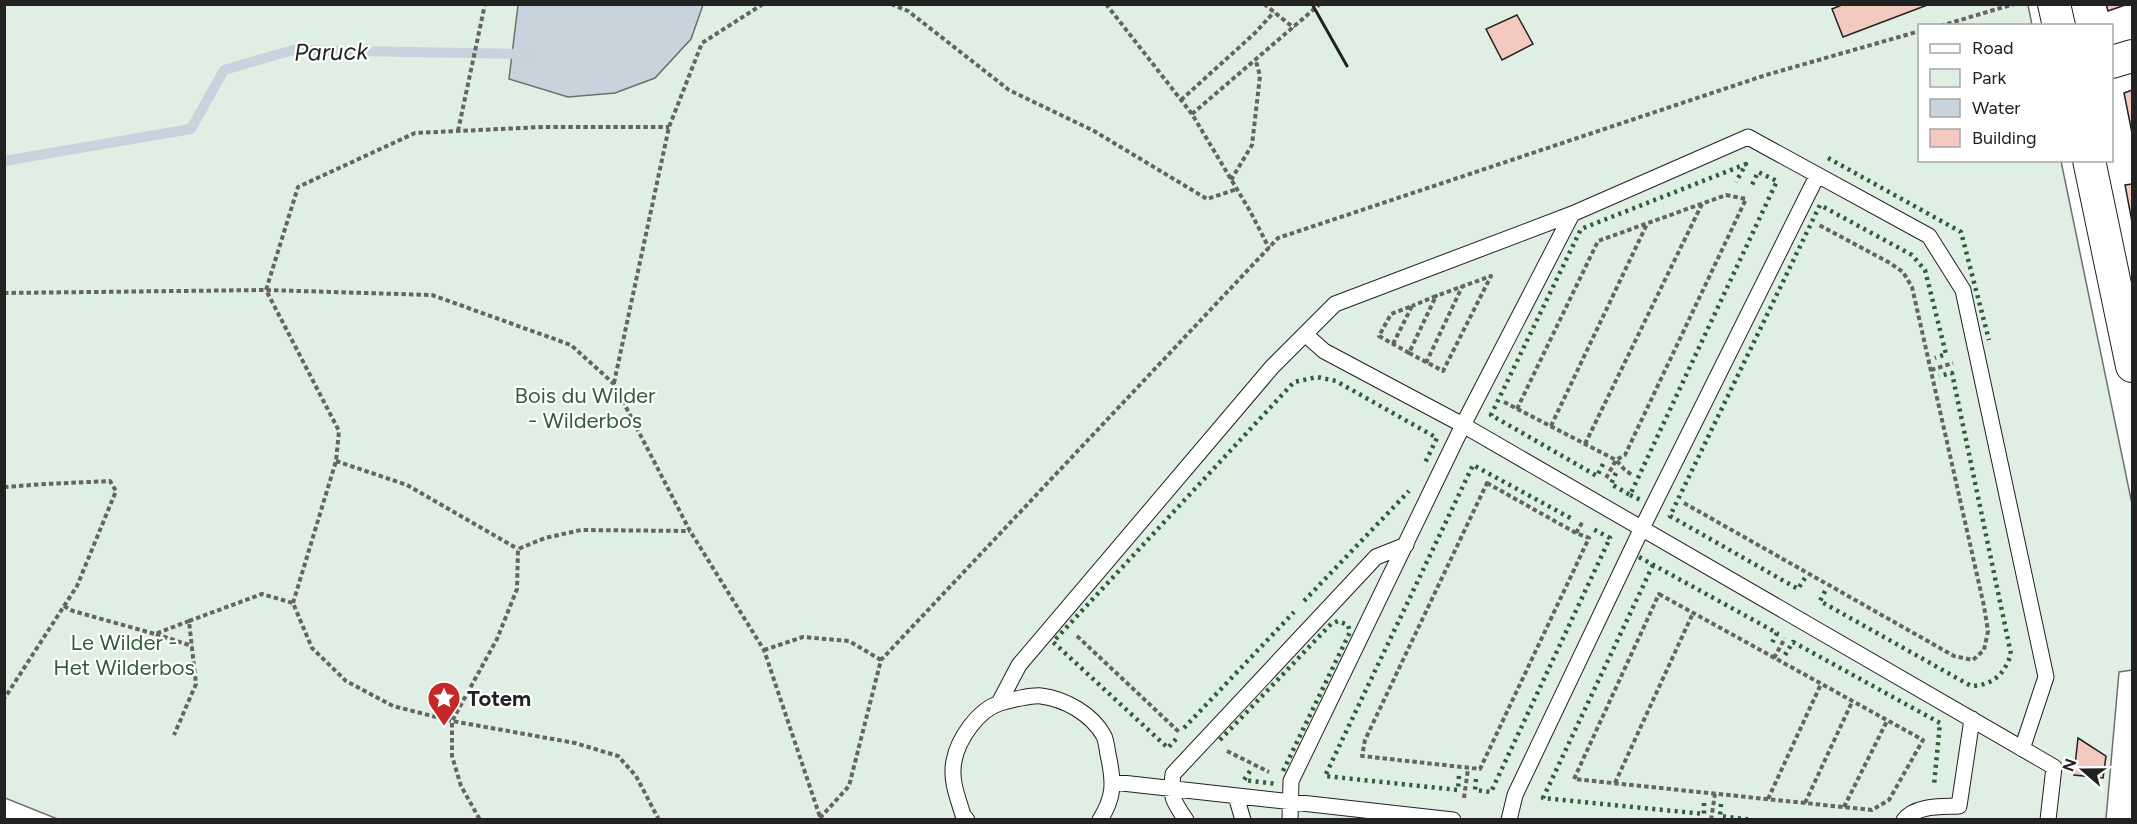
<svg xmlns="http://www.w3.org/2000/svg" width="2137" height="824" font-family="Figtree,sans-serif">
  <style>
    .green { fill: #e0efe3; stroke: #6f6f6f; stroke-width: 1.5 }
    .water { fill: #c7d3dd; stroke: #6f6f6f; stroke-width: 1.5 }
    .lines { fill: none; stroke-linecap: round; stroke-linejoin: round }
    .stream { stroke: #c7d3dd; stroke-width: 10 }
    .building { fill: #f3c9c0; stroke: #222; stroke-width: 1.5 }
    .lane-casing { stroke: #222; stroke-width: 17 }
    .street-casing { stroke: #222; stroke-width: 34 }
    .path { stroke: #646464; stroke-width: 4; stroke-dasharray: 4.5 3; stroke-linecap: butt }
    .lane { stroke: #fff; stroke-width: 15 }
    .street { stroke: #fff; stroke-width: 32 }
    .hedge { stroke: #2f5e38; stroke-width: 4.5; stroke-dasharray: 3 4.5; stroke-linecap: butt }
    .wall { stroke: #222; stroke-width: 3 }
    .labels { text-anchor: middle; stroke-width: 4.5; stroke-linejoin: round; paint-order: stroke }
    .park-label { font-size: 22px; fill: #2f5e38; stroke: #fff }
    .poi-label { font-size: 22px; font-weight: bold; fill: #222; stroke: #fff; text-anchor: start }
    .water-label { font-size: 24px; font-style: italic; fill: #222; stroke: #fff }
  </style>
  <rect width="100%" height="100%" fill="#fff"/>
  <path class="green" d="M4,5H2028L2032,25L1920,26V160L2061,161L2132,504V670L2119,672L2106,819L60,820L5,798Z"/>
  <path class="water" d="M518,5V4L703,5L691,39L655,78L615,93L568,97L509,79Z"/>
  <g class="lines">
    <path class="stream" d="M4,161L191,129L224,70L293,50L524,54"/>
  </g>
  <path class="building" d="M1844,4H1930L1843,37L1832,9Z
    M2106,4H2128L2108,11Z
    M1517,15L1533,44L1502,60L1486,29Z
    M2132,90V133L2124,93Z
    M2132,184V222L2125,185Z
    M2078,738L2106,756L2103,778L2074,775Z"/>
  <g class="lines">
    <g class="lane-casing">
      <path id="lane" d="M1305,334L1335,304L1572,214L1748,137L1929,236L1963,290L2046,677L2022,749
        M999,703L1019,665L1272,367L1305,334L1324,351L1463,425L2054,767L2048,820
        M1113,782L1453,820
        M1236,796L1243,820
        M967,820L963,815C958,798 950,780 954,761C958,739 978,710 1000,703C1009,700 1033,695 1041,696C1065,699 1092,714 1104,736C1107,743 1107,752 1109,759C1114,784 1114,797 1100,820
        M1186,820C1173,801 1170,797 1173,774L1376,557L1406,545
        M1290,820L1291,781L1463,425L1572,214
        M1509,820L1515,795L1642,528L1817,176
        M1904,820C1916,805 1941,807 1959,806L1972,719"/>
    </g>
    <g class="street-casing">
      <path id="street" d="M2054,4L2059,26
        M2112,62L2132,56
        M2089,160L2132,366"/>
    </g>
    <path class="path" d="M891,4L908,11L1009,90L1094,131L1207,199L1237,189
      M1106,4L1192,114L1250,211L1269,248
      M1264,4L1294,28
      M1940,26L2014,4
      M1181,100L1255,33L1274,12
      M1192,114L1320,4
      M458,131L485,4
      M1231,180L1252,145L1260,76L1256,61
      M4,293L266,290L432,295L571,345L614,384L690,531L764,650L820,817
      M1393,344L1412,306L1391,314L1379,336L1409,353L1436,296L1412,306
      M1409,353L1443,371L1491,276L1436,296
      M1426,363L1462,287
      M1931,370L1953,363
      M614,383L669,127L702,43L763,4
      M1504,402L1616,460L1624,469L1632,475
      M1517,409L1598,241L1726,195L1746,199L1625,455L1616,460L1605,480
      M1551,426L1647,224
      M1585,444L1702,204
      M336,461L407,485L518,549
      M1487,483L1576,533L1589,538L1480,769L1362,756L1365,740Z
      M4,487L46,484L110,481L116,491L77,586L4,699
      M1684,503L1954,656L1973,660L1984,650L1988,631L1984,606L1912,287L1903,272L1890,263L1819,225
      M1576,533L1583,521
      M1659,594L1923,740L1889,800L1872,810L1574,779Z
      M293,603L336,461L339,431L266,290L298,187L415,133L543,127H669
      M64,606L73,611L155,634L189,621L196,684L174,735
      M189,621L262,594L293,603L312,648L346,681L393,706L452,721V756L461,786L480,820
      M156,634L192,646
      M1077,636L1179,732
      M764,650L803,637L849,641L881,660
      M1774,658L1785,638
      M1227,751L1269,772
      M1615,783L1693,613
      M1464,798L1468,769
      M1768,799L1821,684
      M1805,803L1852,702
      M1844,807L1887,721
      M820,818L849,786L881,660L1278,238L1766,75L1920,31
      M659,820L636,776L618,756L575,743L452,721L497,639L517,589L518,549L545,538L581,530L690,531
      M1711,820L1715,794"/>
    <use href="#lane" class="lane"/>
    <use href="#street" class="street"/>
    <path class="hedge" d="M1828,158L1961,232L1989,340
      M1603,464L1597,476L1491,415L1581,229L1746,164L1736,182
      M1616,473L1611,484L1630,495L1777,181L1758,172L1751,187
      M1630,495L1643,501
      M1639,557L1777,633L1771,645
      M1653,565L1543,798L1704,814V802
      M1805,578L1798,589L1670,516L1820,205L1912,255L1925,270L1946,354L1935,358
      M1825,591L1820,601L1971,686C1993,685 2004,675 2011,654L1952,373L1939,376
      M1304,601L1409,491
      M1785,655L1793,642L1940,723L1934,785
      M1184,728L1294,612
      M1176,739L1168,748L1053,642L1294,382L1317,377L1336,381L1437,438L1424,465
      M1220,740L1331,624L1338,621L1348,625L1350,632L1283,771
      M1250,771L1244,780L1277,784
      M1459,776L1458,790L1325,776L1473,465L1574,520
      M1476,779L1475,790L1491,792L1610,538L1591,528
      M1721,804L1720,816L1753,820"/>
    <path class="wall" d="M1312,4L1347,66"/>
  </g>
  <defs>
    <g id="sight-pin" transform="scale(1.725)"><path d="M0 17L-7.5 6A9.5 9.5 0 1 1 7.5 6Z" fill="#c62828" stroke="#fff"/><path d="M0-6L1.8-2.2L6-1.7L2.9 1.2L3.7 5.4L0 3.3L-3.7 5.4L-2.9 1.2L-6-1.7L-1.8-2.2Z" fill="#fff"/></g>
  </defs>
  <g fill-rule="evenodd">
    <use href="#sight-pin" x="444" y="698"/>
  </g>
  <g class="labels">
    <g class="park-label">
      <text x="585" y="403">Bois du Wilder<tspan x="585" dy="25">- Wilderbos</tspan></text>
      <text x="124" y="650">Le Wilder -<tspan x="124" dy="25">Het Wilderbos</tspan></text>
    </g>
    <g class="poi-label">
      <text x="467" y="706">Totem</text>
    </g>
    <g class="water-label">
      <text transform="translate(331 52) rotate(-1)" y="8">Paruck</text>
    </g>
  </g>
  <rect width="2137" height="824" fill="none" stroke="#222222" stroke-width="12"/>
  <rect x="1918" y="24" width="195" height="138" fill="#ffffff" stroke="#a7a7a7" stroke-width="1.5"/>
  <rect x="1930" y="44" width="30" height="9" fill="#ffffff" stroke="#a7a7a7" stroke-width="1.5"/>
  <text x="1972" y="54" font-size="18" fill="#222222">Road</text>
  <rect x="1930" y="69" width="30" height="18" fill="#e0efe3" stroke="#a7a7a7" stroke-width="1.5"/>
  <text x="1972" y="84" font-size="18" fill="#222222">Park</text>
  <rect x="1930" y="99" width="30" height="18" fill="#c7d3dd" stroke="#a7a7a7" stroke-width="1.5"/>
  <text x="1972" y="114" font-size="18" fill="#222222">Water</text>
  <rect x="1930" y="129" width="30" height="18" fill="#f3c9c0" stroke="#a7a7a7" stroke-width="1.5"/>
  <text x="1972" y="144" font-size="18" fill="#222222">Building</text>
  <g transform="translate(2083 770) rotate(290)" stroke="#ffffff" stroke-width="4.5" paint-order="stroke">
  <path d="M0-4.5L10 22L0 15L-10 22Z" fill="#222222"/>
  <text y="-9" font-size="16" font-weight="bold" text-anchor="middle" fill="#222222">N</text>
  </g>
</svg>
